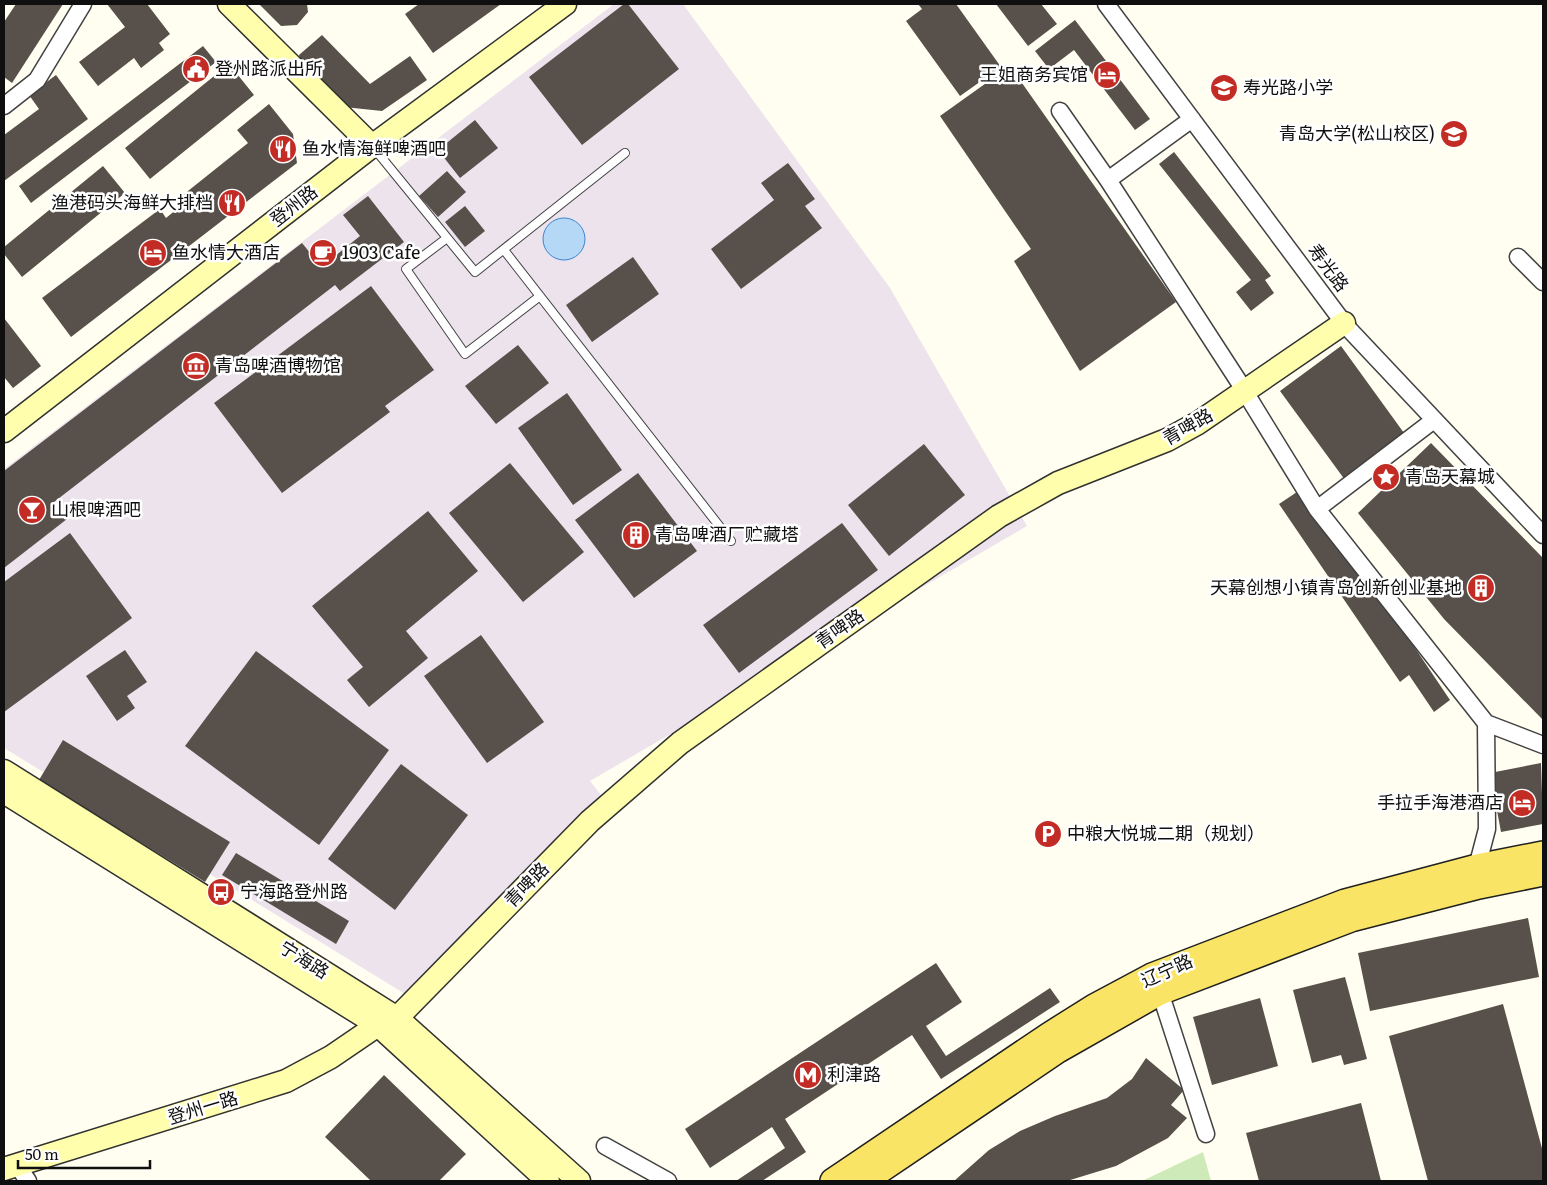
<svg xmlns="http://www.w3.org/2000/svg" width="1547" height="1185" font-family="Literata,'Noto Sans SC',serif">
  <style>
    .industrial { fill: #ede3ed }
    .green { fill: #ceeab9 }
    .water { fill: #b5d8f7; stroke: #3b86cf }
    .building { fill: #58514b }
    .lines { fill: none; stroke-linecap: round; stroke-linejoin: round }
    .lane-casing { stroke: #424242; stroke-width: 10 }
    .street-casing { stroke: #424242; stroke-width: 19 }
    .secondary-casing { stroke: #313131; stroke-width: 25 }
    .primary-casing { stroke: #202020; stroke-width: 28 }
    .lane { stroke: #fff; stroke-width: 8 }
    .street { stroke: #fff; stroke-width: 16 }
    .secondary { stroke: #fffeac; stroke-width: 22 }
    .primary { stroke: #fae466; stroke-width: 25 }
    .labels { text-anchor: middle; stroke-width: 5; stroke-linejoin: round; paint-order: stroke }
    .poi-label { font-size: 18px; fill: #0f0f0f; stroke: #fff; text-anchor: start }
    .street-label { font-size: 18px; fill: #0f0f0f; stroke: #fff }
  </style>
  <rect width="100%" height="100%" fill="#fffef1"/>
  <path class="industrial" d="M614,4H683L890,288L1027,526L590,781L613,810L410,997L4,748V469Z"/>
  <path class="green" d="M1203,1152L1211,1181H1142Z"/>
  <path class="water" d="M543 239a21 21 0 1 1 42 0a21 21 0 1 1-42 0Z"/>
  <path class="building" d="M16,4H63L12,83L4,77V22Z
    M107,4H147L170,34L159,43L164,50L141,68L134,58L98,86L79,62L125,27Z
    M259,4H307L308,12L297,25L281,26Z
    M419,4H501L433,53L405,14Z
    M624,4H628L679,69L582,145L529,77Z
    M918,4H956L1001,67L960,96L906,21L922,9Z
    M996,4H1041L1057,24L1028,46Z
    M1075,20L1150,119L1135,130L1074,50L1049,69L1035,51Z
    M322,35L370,84L410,56L427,80L382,111L344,107L305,74L299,55Z
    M203,46L216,62L31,203L19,186Z
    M229,64L254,95L150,179L125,148Z
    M1010,66L1176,302L1080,371L1014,261L1031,249L940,116Z
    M56,75L88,119L4,181V135L39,109L29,95Z
    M269,104L293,134L297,163L71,337L42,298L160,209L166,218L183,204L178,199L248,143L237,130Z
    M475,120L498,148L460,178L438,150Z
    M1174,152L1271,276L1265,280L1274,293L1251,311L1236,292L1251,280L1159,164Z
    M788,163L815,199L805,206L822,228L741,289L711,249L774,200L761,183Z
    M103,166L125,193L22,277L4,254V247Z
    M447,171L466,192L438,217L419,196Z
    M368,196L404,242L340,291L335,285L54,502L67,519L4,568V471L302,243L311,254L325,243L335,256L360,236L343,215Z
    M465,206L485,231L465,247L445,222Z
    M633,257L659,294L592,342L566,305Z
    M371,286L434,370L385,406L390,412L282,493L214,403Z
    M4,318L41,366L13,388L4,377Z
    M518,345L549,383L496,424L465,386Z
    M1341,346L1404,433L1345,480L1280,391Z
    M567,393L622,470L573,505L518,428Z
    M1431,443L1543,558V720L1444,619L1358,513Z
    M924,444L965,495L889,556L848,505Z
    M510,463L584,552L523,602L449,513Z
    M638,473L697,551L634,598L575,520Z
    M1306,486L1450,700L1434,712L1409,675L1400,682L1279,504Z
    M428,511L478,571L406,631L428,658L369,707L347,680L363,667L312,606Z
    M842,523L878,570L739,673L703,625Z
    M70,533L132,618L4,712V582Z
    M481,635L544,722L487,763L424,676Z
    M125,650L147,682L127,696L135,708L117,721L86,676Z
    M256,651L389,750L319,845L185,746Z
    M63,740L230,842L205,882L39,780Z
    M1541,763L1543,824L1501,832L1490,773Z
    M401,764L468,815L395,910L328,859Z
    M236,853L349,921L336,944L222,875Z
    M1528,918L1539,977L1370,1011L1358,953Z
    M936,963L962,1002L926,1026L946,1056L1050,988L1060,1002L941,1079L912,1035L785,1119L806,1152L762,1181H736L785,1148L772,1127L710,1168L685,1129Z
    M1345,977L1367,1059L1344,1065L1341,1055L1312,1063L1293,990Z
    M1260,998L1278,1066L1212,1085L1193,1017Z
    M1503,1004L1543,1152V1181H1428L1389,1036Z
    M1146,1058L1184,1090L1171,1105L1187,1118L1168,1138L1116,1166L1067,1181H954L989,1150L1020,1131L1055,1116L1107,1098L1132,1079Z
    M384,1075L466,1154L439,1181H371L325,1137Z
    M1361,1103L1381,1181H1259L1246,1133Z"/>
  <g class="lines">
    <g class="lane-casing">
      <path id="lane" d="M373,147L475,272L625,153
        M447,238L406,269L465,354L540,296
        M504,250L731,541"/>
    </g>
    <g class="street-casing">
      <path id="street" d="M1106,4L1346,326L1543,535
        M4,106L37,80L83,4
        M1060,111L1108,180L1239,382
        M1108,180L1192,119
        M1518,257L1543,282
        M1250,400L1317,509L1486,723
        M1317,509L1434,420
        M1478,874L1477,867L1487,829L1486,723L1543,745
        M1160,992L1206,1134
        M605,1146L668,1181
        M17,1165L28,1181"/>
    </g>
    <g class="secondary-casing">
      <path id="secondary" d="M229,4L372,146
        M4,431L372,146L565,4
        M4,771L397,1018L579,1181
        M4,792L378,1025L548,1181
        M4,1169L286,1081L331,1057L378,1025L397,1018L590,821L680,743L999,516L1058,483L1167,440L1198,423L1344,323"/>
    </g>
    <g class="primary-casing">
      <path id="primary" d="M833,1181L1048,1036L1094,1007L1152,976L1345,902L1477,867L1543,854
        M864,1181L1058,1050L1160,992L1351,919L1479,886L1543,873"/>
    </g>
    <use href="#lane" class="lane"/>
    <use href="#street" class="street"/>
    <use href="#secondary" class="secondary"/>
    <use href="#primary" class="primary"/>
  </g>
  <defs>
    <g id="civic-disc" transform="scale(1.4375)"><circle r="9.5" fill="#c22c24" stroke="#fff"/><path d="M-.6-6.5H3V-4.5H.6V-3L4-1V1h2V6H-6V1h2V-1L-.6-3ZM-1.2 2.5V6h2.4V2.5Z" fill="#fff"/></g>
    <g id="hotel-disc" transform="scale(1.4375)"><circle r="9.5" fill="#c22c24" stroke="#fff"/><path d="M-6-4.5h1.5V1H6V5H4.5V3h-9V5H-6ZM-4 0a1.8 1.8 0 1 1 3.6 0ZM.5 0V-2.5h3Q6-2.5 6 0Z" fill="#fff"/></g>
    <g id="school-disc" transform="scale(1.4375)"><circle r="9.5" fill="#c22c24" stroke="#fff"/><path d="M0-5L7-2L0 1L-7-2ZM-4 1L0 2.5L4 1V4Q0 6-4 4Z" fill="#fff"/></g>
    <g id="university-disc" transform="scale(1.4375)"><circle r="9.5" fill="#c22c24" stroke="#fff"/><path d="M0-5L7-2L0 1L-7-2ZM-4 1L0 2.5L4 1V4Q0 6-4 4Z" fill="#fff"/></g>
    <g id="restaurant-disc" transform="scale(1.4375)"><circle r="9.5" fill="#c22c24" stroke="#fff"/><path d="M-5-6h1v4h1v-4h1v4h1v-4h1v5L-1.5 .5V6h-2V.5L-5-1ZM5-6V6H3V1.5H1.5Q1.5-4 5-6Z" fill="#fff"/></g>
    <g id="cafe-disc" transform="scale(1.4375)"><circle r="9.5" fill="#c22c24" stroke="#fff"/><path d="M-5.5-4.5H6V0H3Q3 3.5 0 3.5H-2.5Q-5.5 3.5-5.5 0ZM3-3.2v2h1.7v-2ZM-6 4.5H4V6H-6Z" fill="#fff"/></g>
    <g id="museum-disc" transform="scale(1.4375)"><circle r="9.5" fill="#c22c24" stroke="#fff"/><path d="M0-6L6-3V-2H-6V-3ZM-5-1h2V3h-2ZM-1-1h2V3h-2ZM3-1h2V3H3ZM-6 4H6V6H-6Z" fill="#fff"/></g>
    <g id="sight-disc" transform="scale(1.4375)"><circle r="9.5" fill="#c22c24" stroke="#fff"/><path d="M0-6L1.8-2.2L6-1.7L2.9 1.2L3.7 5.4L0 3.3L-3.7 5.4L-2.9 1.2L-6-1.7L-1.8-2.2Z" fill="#fff"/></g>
    <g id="bar-disc" transform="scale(1.4375)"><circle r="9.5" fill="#c22c24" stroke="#fff"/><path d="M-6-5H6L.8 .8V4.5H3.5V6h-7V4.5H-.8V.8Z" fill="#fff"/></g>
    <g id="building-disc" transform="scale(1.4375)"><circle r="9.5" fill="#c22c24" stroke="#fff"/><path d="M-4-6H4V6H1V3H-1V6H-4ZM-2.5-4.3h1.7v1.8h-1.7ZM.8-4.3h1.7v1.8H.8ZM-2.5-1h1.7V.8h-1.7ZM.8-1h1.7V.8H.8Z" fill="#fff"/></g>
    <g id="parking-disc" transform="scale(1.4375)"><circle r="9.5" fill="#c22c24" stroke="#fff"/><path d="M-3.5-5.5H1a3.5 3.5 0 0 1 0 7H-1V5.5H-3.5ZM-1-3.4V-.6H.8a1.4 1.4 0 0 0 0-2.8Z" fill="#fff"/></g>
    <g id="bus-disc" transform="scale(1.4375)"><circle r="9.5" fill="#c22c24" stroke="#fff"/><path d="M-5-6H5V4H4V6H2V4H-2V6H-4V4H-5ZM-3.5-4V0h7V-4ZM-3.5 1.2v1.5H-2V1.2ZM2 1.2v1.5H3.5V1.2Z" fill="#fff"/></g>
    <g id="metro-disc" transform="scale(1.4375)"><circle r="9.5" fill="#c22c24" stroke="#fff"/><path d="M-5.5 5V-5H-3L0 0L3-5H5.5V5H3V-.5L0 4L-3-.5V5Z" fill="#fff"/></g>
  </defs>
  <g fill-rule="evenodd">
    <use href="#civic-disc" x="196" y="69"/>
    <use href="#hotel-disc" x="1107" y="75"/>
    <use href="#school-disc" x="1224" y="88"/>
    <use href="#university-disc" x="1454" y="134"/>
    <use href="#restaurant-disc" x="283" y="149"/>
    <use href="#restaurant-disc" x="232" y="203"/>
    <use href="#hotel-disc" x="153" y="253"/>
    <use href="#cafe-disc" x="323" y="253"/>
    <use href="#museum-disc" x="196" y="366"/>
    <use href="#sight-disc" x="1386" y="477"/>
    <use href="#bar-disc" x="32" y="510"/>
    <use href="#building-disc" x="636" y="535"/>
    <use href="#building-disc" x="1481" y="588"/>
    <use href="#hotel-disc" x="1522" y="803"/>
    <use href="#parking-disc" x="1048" y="834"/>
    <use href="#bus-disc" x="221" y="892"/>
    <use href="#metro-disc" x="808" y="1075"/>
  </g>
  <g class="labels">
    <g class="poi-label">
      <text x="215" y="75">登州路派出所</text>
      <text x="1088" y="81" text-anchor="end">王姐商务宾馆</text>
      <text x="1243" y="94">寿光路小学</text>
      <text x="1435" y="140" text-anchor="end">青岛大学(松山校区)</text>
      <text x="302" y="155">鱼水情海鲜啤酒吧</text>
      <text x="213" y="209" text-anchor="end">渔港码头海鲜大排档</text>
      <text x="172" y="259">鱼水情大酒店</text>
      <text x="342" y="259">1903 Cafe</text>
      <text x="215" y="372">青岛啤酒博物馆</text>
      <text x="1405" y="483">青岛天幕城</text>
      <text x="51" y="516">山根啤酒吧</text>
      <text x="655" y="541">青岛啤酒厂贮藏塔</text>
      <text x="1462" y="594" text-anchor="end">天幕创想小镇青岛创新创业基地</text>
      <text x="1503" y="809" text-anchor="end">手拉手海港酒店</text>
      <text x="1067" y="840">中粮大悦城二期（规划）</text>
      <text x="240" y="898">宁海路登州路</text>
      <text x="827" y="1081">利津路</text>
    </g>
    <g class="street-label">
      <text transform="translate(294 206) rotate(-38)" y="6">登州路</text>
      <text transform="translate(1328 268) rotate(53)" y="6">寿光路</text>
      <text transform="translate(1188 427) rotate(-30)" y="6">青啤路</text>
      <text transform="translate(840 629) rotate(-35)" y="6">青啤路</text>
      <text transform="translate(527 885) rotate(-46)" y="6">青啤路</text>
      <text transform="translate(304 960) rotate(32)" y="6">宁海路</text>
      <text transform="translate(1167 971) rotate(-24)" y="6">辽宁路</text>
      <text transform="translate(203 1108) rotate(-17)" y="6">登州一路</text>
    </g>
  </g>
  <rect width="1547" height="1185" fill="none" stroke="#0f0f0f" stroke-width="10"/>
  <path d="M18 1160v8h132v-8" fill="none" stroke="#0f0f0f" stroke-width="2.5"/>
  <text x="25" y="1160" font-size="15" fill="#0f0f0f" stroke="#ffffff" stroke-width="4" paint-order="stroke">50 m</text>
</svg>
